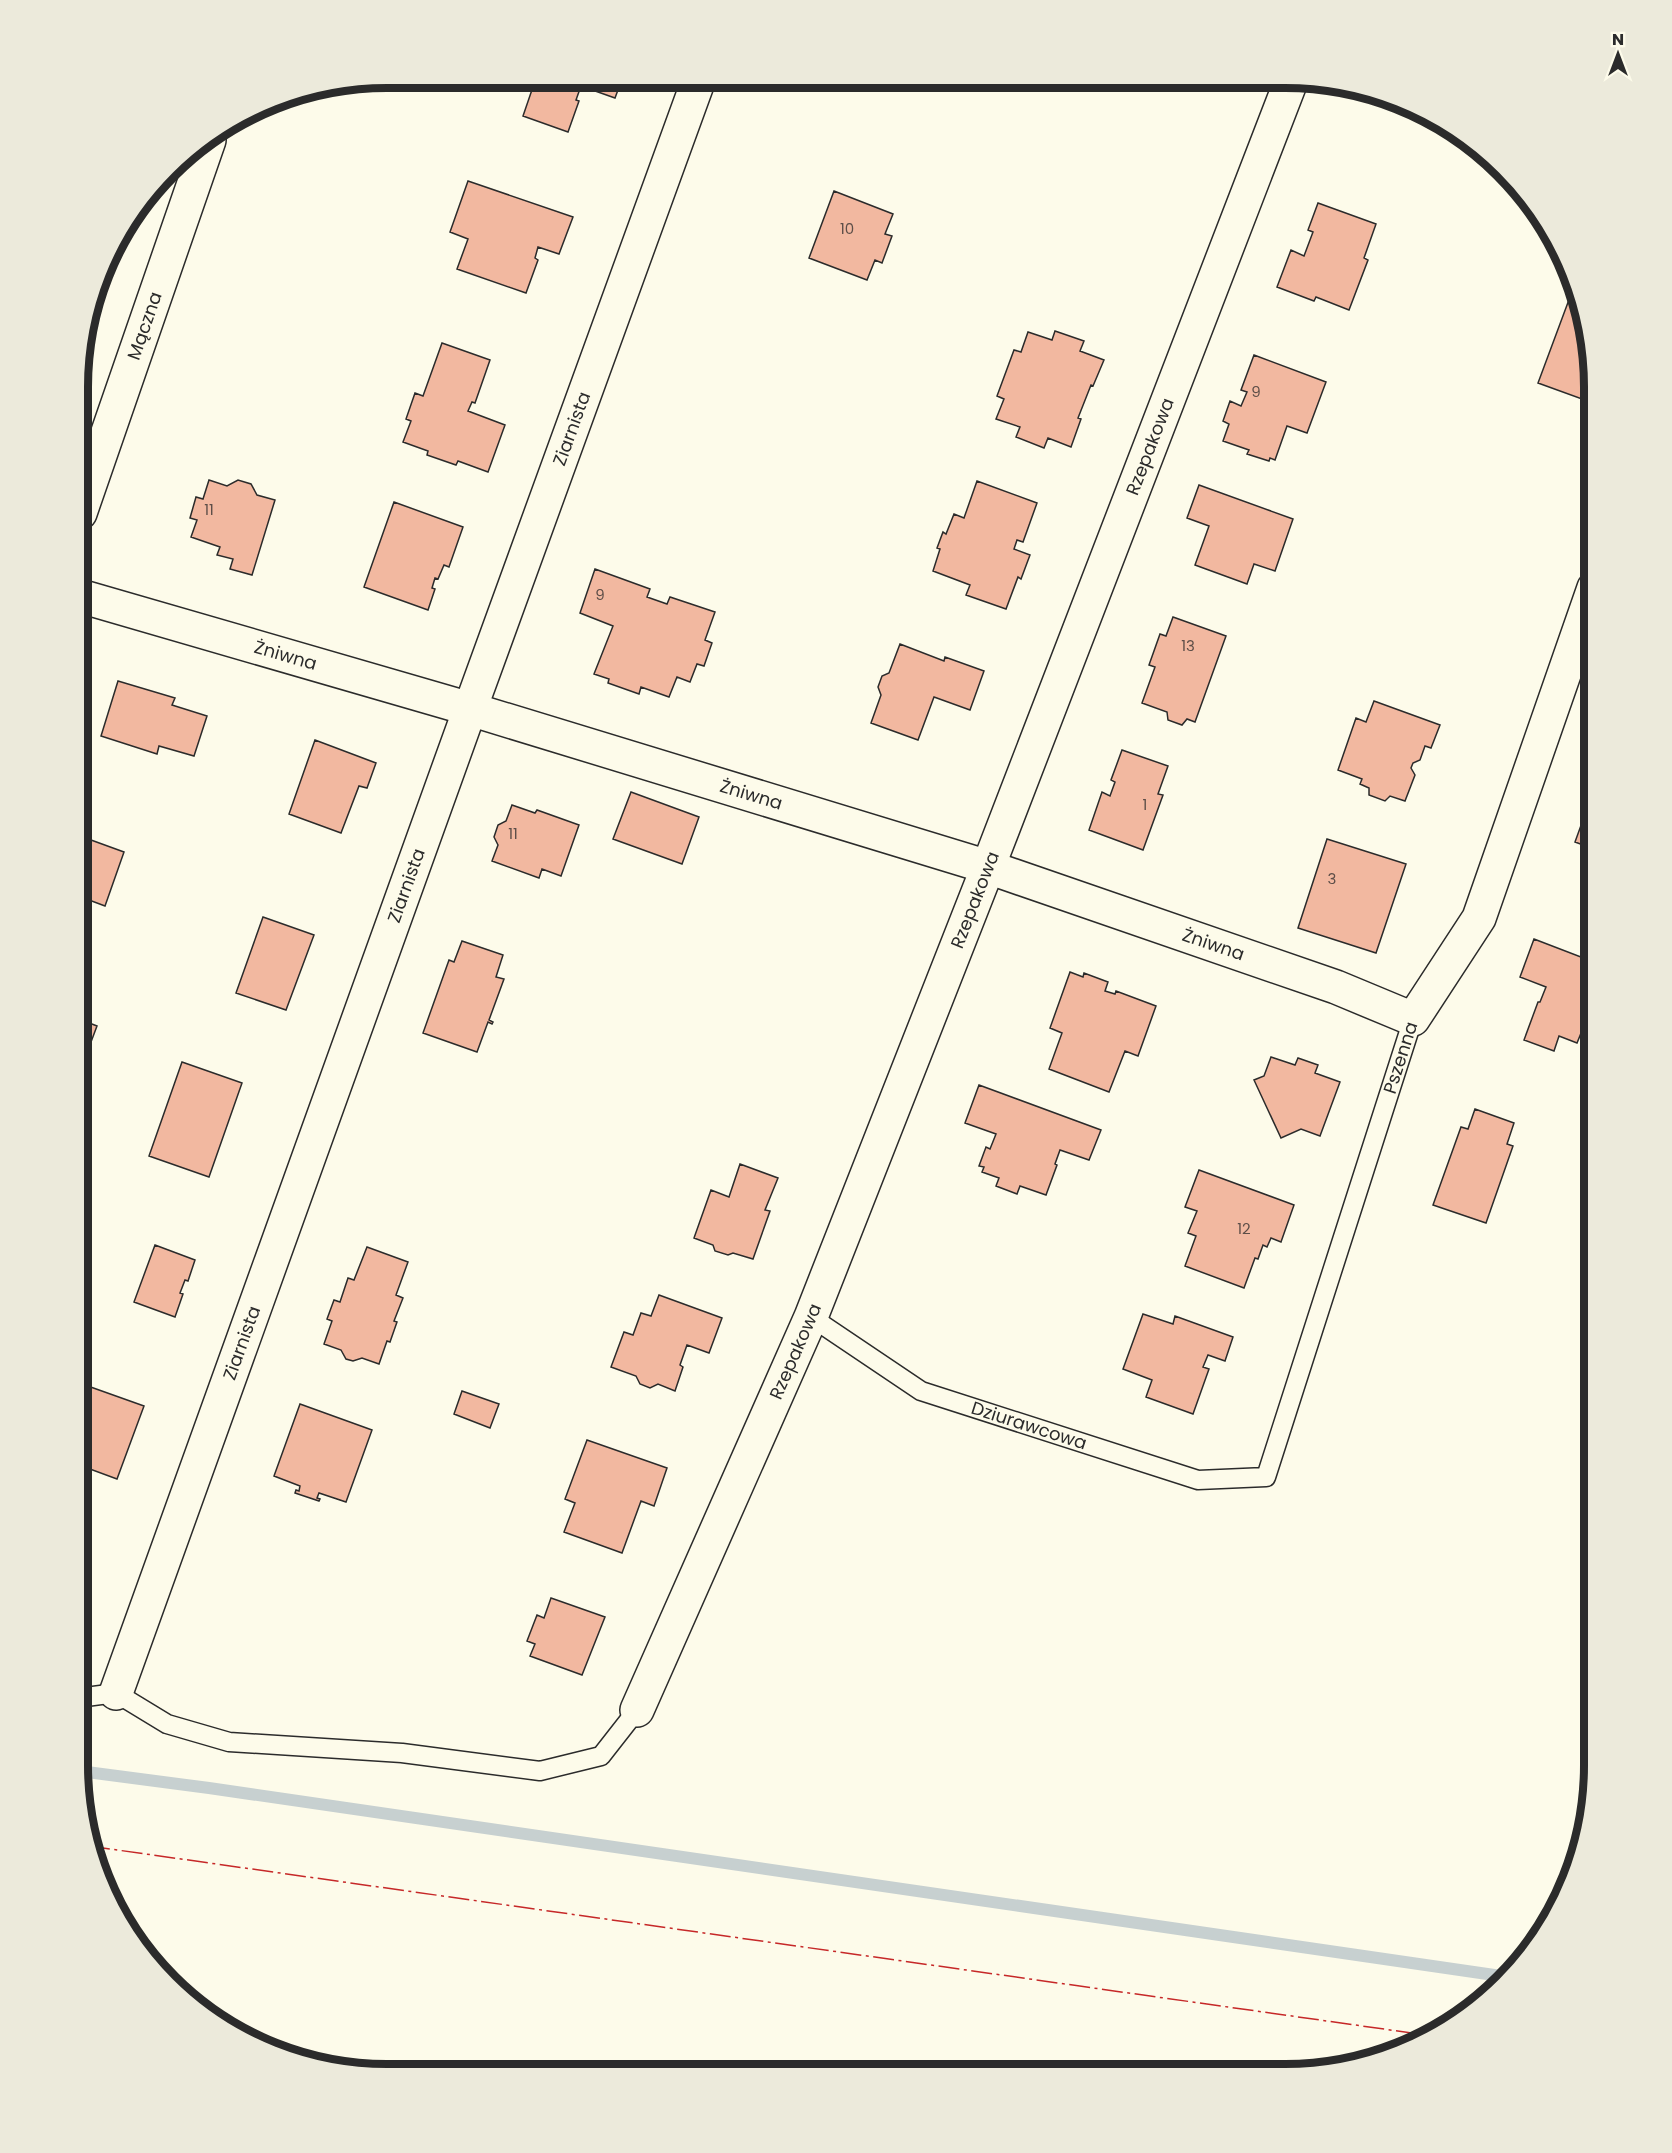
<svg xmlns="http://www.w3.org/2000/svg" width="1672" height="2153" font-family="Poppins,sans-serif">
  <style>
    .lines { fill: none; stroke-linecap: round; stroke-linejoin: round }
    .stream { stroke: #c7d0d0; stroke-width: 12 }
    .building { fill: #f2b8a0; stroke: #2b2b2b; stroke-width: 1.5 }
    .service-casing { stroke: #2b2b2b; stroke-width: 21 }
    .minor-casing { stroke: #2b2b2b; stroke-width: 36 }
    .service { stroke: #fdfbea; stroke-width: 18 }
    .minor { stroke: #fdfbea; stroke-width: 33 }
    .power { stroke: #c62828; stroke-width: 1.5; stroke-dasharray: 21 4.5 3 4.5; stroke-linecap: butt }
    .labels { text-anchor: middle; stroke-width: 4.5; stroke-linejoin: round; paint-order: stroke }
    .number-label { font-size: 15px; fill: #5d4e48 }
    .street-label { font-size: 18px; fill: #2b2b2b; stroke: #fdfbea }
    .rim { fill: none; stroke: #2b2b2b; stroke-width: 8 }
  </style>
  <rect width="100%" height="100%" fill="#fdfbea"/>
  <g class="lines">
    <path class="stream" d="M79,1771L209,1788L1508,1977"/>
  </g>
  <path class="building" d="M536,78L622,79L615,98L581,86L576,100L579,101L568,132L523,116Z
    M468,181L573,217L559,254L538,247L535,258L538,260L526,293L457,269L468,239L450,232Z
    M834,191L893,214L885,234L892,236L882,263L875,260L867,280L809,258Z
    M1318,203L1376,224L1364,258L1368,260L1349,310L1316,297L1314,301L1277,287L1291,250L1304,256L1313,232L1308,230Z
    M1570,297L1581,302L1584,308L1594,387L1593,403L1538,383Z
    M1055,331L1084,341L1080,351L1104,360L1093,386L1091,385L1078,418L1081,419L1071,447L1048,438L1044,448L1016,437L1020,427L996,419L1004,399L997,396L1014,350L1021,352L1028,332L1052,340Z
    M442,343L490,360L475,403L472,402L468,411L505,425L488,472L458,461L456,465L427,455L428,451L403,442L411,421L406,419L415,393L423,396Z
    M1254,355L1326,382L1307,433L1287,426L1275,460L1270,458L1269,461L1247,454L1249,450L1223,441L1229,424L1223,421L1230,401L1241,406L1247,392L1241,390Z
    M209,480L227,486L238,480L251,484L257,495L275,500L252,575L230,569L233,559L217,555L220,547L191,537L197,520L190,518L196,497L203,499Z
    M977,481L1037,503L1023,542L1017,540L1014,549L1030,555L1021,579L1018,577L1006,609L966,595L970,585L933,571L940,549L937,548L943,532L946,534L954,514L964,518Z
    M1199,485L1293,519L1275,571L1254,564L1247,584L1195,565L1209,526L1187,518Z
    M394,502L463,527L449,567L444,565L438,579L435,578L432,588L435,589L428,610L364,587Z
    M595,569L650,589L647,597L667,604L670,597L715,612L705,640L712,643L704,666L697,664L690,682L677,677L669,697L641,687L639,694L608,683L609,679L594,674L613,626L580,613Z
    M1173,617L1226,636L1195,722L1187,719L1182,725L1168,720L1167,712L1142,703L1155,667L1149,665L1160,634L1166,636Z
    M900,644L944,661L945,657L984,671L970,710L934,697L918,740L871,723L881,695L878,687L882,676L889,673Z
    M118,681L175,698L172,705L207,716L194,756L159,746L157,754L101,736Z
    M1374,701L1440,725L1431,748L1425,746L1420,760L1413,763L1411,768L1415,775L1405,801L1390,796L1385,801L1369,795V788L1360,784L1362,779L1338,770L1356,718L1366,722Z
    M315,740L376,763L367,788L359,786L341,833L289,814Z
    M1122,750L1168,766L1158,794L1163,795L1143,850L1089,830L1102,792L1110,796L1115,782L1111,780Z
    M1594,774V849L1575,842L1592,795L1587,793Z
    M631,792L699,817L682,864L613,839Z
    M512,805L535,813L537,810L579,825L561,876L542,869L539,878L492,861L498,845L494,837L498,825L506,821Z
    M80,836L124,852L105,906L89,900L80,925Z
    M1327,839L1406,864L1376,953L1298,928Z
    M263,917L314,935L286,1010L236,993Z
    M1534,939L1594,962V1018L1588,1016L1577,1043L1559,1036L1554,1051L1524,1040L1538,1002H1540L1546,987L1520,977Z
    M462,941L503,955L496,977L504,979L489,1020L493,1022L492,1024L488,1022L477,1052L423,1033L449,960L454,962Z
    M1070,972L1083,977L1084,973L1108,982L1105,991L1115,994L1116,991L1156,1006L1138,1056L1125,1051L1109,1092L1049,1069L1062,1033L1050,1028Z
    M79,1019L97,1026L79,1074Z
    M1271,1057L1295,1065L1298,1058L1318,1065L1315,1073L1340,1082L1320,1136L1301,1129L1281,1138L1254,1080L1264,1076Z
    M182,1062L242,1083L209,1177L149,1156Z
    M979,1085L1101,1130L1089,1160L1060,1150L1055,1164L1057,1165L1046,1195L1020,1186L1017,1194L996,1186L999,1178L982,1172L984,1167L979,1166L986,1147L990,1149L996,1134L965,1123Z
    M1475,1109L1514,1123L1507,1144L1513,1146L1486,1223L1433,1205L1461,1127L1468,1129Z
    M740,1164L778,1178L765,1210L770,1211L753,1259L733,1253L728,1255L715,1251L713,1245L694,1238L711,1190L729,1197Z
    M1199,1170L1294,1205L1281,1242L1271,1238L1267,1247L1263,1245L1258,1259L1255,1258L1244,1288L1185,1266L1196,1236L1188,1233L1197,1211L1185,1207Z
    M155,1245L195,1260L188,1281L185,1280L180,1293L183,1294L175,1317L134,1302Z
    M367,1247L408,1262L396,1295L403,1298L394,1321L397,1322L390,1342L387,1341L379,1364L362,1358L353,1361L346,1359L341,1350L324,1344L332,1321L327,1319L334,1300L340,1302L348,1278L354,1280Z
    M659,1295L722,1318L709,1353L687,1345L680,1365L683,1367L675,1391L658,1384L650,1388L640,1384L636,1376L611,1367L624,1332L633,1335L641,1313L651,1316Z
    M1143,1314L1173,1324L1175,1316L1233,1337L1225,1361L1208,1355L1203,1367L1209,1369L1193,1414L1146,1397L1152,1380L1123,1369Z
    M85,1385L144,1406L117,1479L79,1465V1434L81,1428H79V1403Z
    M462,1391L499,1404L490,1428L454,1414Z
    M300,1404L372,1430L346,1502L319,1493L317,1498L320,1499L319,1501L295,1493L296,1490L299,1491L300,1486L274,1476Z
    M587,1440L667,1468L654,1506L641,1501L622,1553L564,1532L575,1503L565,1499Z
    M551,1598L605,1617L582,1675L530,1656L535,1644L527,1641L537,1615L544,1618Z"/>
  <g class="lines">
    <g class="service-casing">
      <g id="service">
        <path id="s1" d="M811,1317L921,1391L1198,1480L1266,1477L1413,1019"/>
        <path d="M78,1698L116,1693L167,1724L229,1742L402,1753L540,1771L601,1756L637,1710"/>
      </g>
    </g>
    <g class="minor-casing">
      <g id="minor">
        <path id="s2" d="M80,513L209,140"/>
        <path id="s3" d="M80,596L470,709L988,867L1336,987L1413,1019L1479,918L1594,588"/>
        <path id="s4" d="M116,1693L470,709L699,79"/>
        <path id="s5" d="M637,1710L811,1317L988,867L1291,81"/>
      </g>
    </g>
    <use href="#service" class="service"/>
    <use href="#minor" class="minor"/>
    <path class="power" d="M89,1846L1433,2036"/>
  </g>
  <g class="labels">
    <g class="number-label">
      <text x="847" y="234">10</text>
      <text x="1256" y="397">9</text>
      <text x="209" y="515">11</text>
      <text x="600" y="600">9</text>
      <text x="1188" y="651">13</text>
      <text x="1145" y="810">1</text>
      <text x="513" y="839">11</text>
      <text x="1332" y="884">3</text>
      <text x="1244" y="1234">12</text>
    </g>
    <g class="street-label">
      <text dy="6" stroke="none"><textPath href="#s2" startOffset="198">Mączna</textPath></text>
      <text dy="6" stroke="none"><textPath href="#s4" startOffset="1344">Ziarnista</textPath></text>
      <text dy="6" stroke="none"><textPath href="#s5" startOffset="1364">Rzepakowa</textPath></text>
      <text dy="6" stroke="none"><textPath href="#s3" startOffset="214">Żniwna</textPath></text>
      <text dy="6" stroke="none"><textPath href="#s3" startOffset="700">Żniwna</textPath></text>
      <text dy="6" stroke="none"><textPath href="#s4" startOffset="858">Ziarnista</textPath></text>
      <text dy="6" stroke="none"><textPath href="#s5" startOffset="878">Rzepakowa</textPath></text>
      <text dy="6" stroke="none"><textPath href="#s3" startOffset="1186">Żniwna</textPath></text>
      <text dy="6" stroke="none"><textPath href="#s1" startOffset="932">Pszenna</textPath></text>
      <text dy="6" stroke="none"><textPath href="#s4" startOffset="372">Ziarnista</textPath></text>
      <text dy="6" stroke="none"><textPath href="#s5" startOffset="392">Rzepakowa</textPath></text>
      <text dy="6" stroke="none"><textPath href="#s1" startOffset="246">Dziurawcowa</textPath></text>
    </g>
  </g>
  <path d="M0 0H1672V2153H0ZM387 88H1285A299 299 0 0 1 1584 387V1765A299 299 0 0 1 1285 2064H387A299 299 0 0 1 88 1765V387A299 299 0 0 1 387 88Z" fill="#eceadb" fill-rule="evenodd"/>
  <path class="rim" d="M387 88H1285A299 299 0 0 1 1584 387V1765A299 299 0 0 1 1285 2064H387A299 299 0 0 1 88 1765V387A299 299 0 0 1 387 88Z"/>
  <g transform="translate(1618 54)" stroke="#fdfbea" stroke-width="4.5" paint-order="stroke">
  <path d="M0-4.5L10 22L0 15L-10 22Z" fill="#2b2b2b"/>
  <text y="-9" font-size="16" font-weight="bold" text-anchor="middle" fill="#2b2b2b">N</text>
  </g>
</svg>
